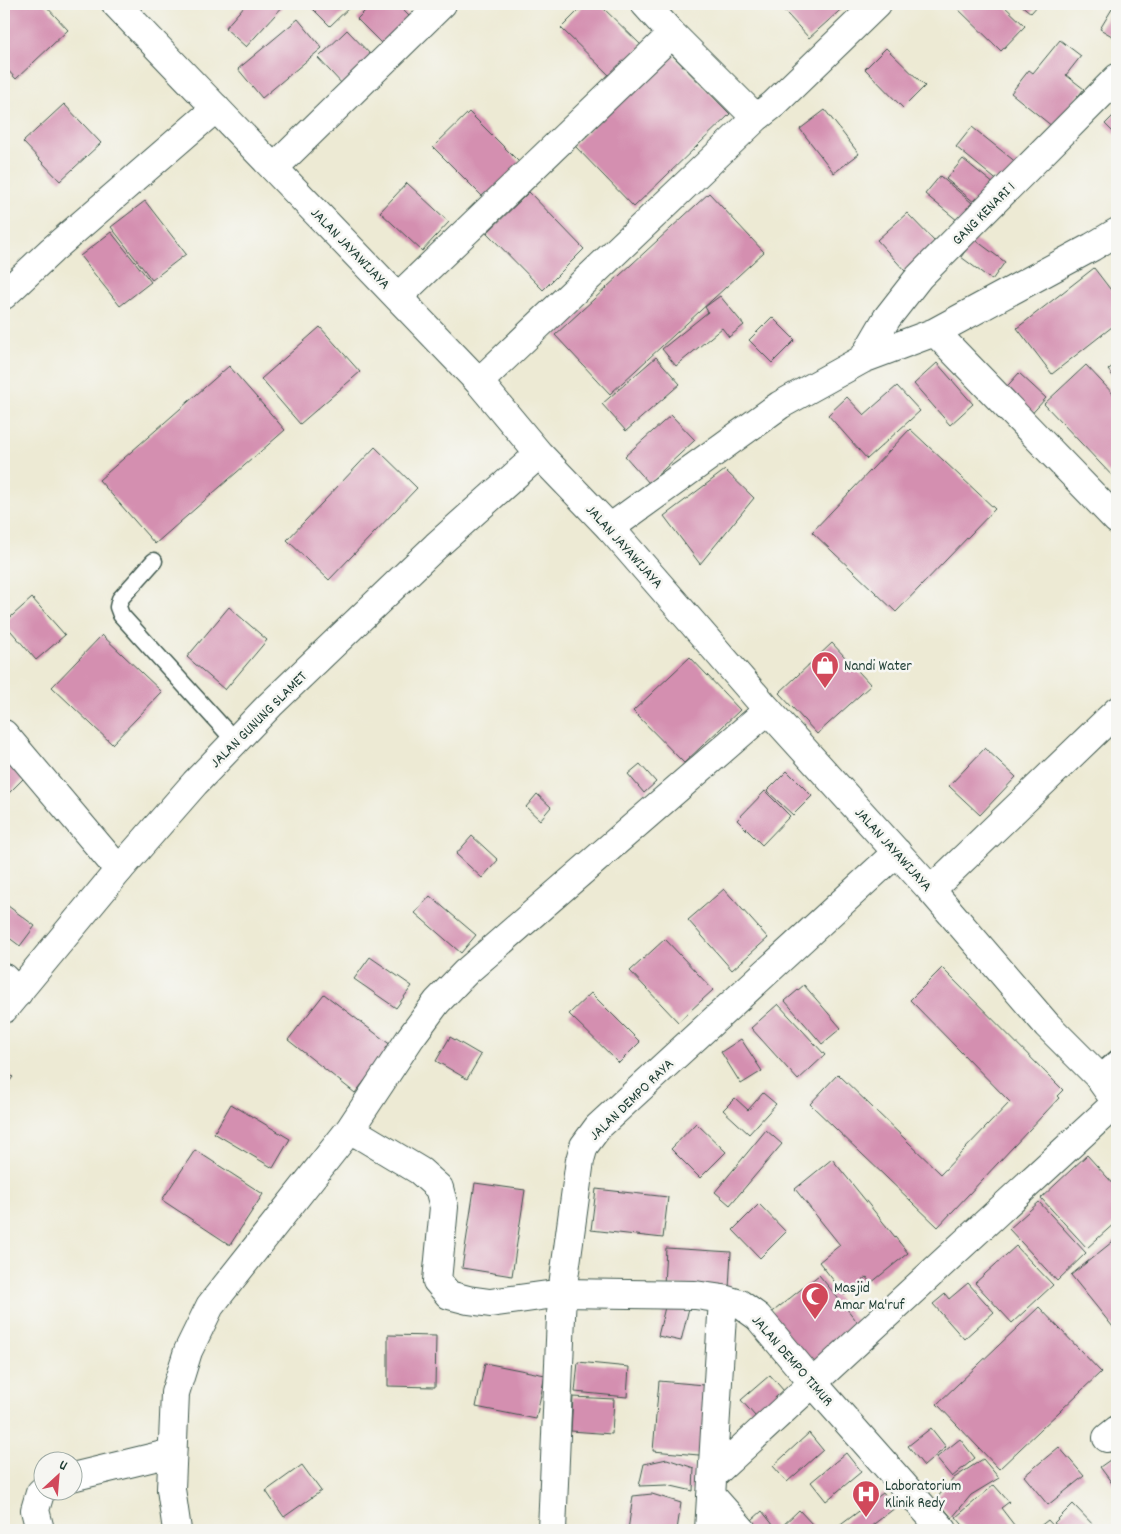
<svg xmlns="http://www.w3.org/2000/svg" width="1121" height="1534" font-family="Dekko,sans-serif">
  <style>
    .building { fill: #d48fb0 }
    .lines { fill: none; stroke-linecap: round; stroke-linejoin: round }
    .lane-casing { stroke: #3e574c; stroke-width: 19 }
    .street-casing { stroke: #3e574c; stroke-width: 30 }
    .secondary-casing { stroke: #3e574c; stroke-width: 30 }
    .lane { stroke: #fff; stroke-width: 16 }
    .street { stroke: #fff; stroke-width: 28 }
    .secondary { stroke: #fff; stroke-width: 28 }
    .labels { text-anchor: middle; stroke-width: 5; stroke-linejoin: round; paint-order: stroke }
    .street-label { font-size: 15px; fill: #1f3d34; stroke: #f6f6f2 }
    .poi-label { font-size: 15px; fill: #1f3d34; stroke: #f6f6f2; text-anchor: start }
  </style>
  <rect width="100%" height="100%" fill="#f6f6f2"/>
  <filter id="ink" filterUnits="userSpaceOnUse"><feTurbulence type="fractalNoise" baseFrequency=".02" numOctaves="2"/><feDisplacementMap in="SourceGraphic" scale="10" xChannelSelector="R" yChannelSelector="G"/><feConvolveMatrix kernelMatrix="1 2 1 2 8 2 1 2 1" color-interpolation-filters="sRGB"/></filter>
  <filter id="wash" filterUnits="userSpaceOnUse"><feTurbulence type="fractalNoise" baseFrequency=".0096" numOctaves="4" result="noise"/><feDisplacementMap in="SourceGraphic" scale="20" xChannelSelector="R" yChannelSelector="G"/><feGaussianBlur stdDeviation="1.12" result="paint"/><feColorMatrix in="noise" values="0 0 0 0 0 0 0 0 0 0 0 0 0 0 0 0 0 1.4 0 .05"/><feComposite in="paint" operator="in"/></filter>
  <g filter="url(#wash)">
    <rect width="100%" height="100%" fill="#edead4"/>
    <g id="blocks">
      <path class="building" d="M4,4H44L68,30L16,79L4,66Z
        M246,4H285L246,47L225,28Z
        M308,4H353L330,26Z
        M372,4H397L410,17L382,44L357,19Z
        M585,4H599L642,46L611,77L561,28Z
        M778,4H847L809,38Z
        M953,4H1002L1025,26L1001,51Z
        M1020,4H1039L1031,13Z
        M1115,4L1117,6V39L1100,29Z
        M298,19L322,48L262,98L238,69Z
        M347,30L373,57L343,85L318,58Z
        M1060,40L1081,56L1066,75L1084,89L1053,127L1011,93L1029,70L1033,73Z
        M886,48L925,86L903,108L865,69Z
        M669,52L730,114L634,207L574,145Z
        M64,104L101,143L60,181L23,142Z
        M825,110L859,154L834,173L800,129Z
        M469,112L522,165L486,200L433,147Z
        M1117,112V136L1105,124Z
        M972,127L1022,167L1005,187L956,147Z
        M963,159L1000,189L975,203L946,179Z
        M940,176L978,208L963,225L925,194Z
        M407,183L449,222L422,251L380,212Z
        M529,192L584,249L543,290L487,233Z
        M709,193L764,252L610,394L555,335Z
        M145,201L186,254L152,280L111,227Z
        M907,213L936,243L905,271L877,240Z
        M111,232L151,282L120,306L80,256Z
        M974,239L1005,262L992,280L961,257Z
        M1094,268L1117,298V323L1052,374L1017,328Z
        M720,296L744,325L729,337L722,328L676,366L662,349L708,312L705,307Z
        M772,317L795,340L772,363L749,340Z
        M320,327L360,372L300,424L261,379Z
        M656,357L680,384L626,431L602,404Z
        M1117,362V381L1108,370Z
        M937,363L973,404L950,425L914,384Z
        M1086,365L1117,398V481L1044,404Z
        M229,366L285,430L155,544L99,480Z
        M1019,373L1046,398L1027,419L1000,394Z
        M897,386L920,411L867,459L828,415L847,397L864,415Z
        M671,415L695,440L649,483L625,456Z
        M910,429L995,509L896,612L812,532Z
        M375,447L417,488L329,580L287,540Z
        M725,470L754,498L700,564L664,516Z
        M32,598L65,635L36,660L4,623Z
        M229,607L267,640L225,690L187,657Z
        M102,635L162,692L112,744L52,687Z
        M832,643L871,685L817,734L779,693Z
        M690,657L740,710L684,763L633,711Z
        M4,743L32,770L4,798Z
        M985,748L1016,777L980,815L949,786Z
        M640,764L656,782L644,793L628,774Z
        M787,771L812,796L793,815L767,791Z
        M765,791L790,816L762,845L737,820Z
        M537,794L551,807L540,820L526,807Z
        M472,836L498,860L482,878L456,854Z
        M724,889L768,938L732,970L688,920Z
        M430,896L476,935L461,953L415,913Z
        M4,903L35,926L20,946L4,934Z
        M665,939L713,990L678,1022L630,971Z
        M370,957L412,986L396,1008L354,979Z
        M942,968L1063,1090L1057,1096L1059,1098L938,1227L810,1104L838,1074L941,1174L1010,1102L910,1000Z
        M804,985L841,1028L822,1044L785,1001Z
        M591,993L640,1042L619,1063L569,1014Z
        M324,994L392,1046L355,1093L288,1040Z
        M778,1004L825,1055L798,1080L751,1028Z
        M450,1037L481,1055L467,1079L436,1061Z
        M741,1039L762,1071L741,1084L721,1052Z
        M4,1070L13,1077L4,1088Z
        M763,1093L776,1104L749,1134L723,1110L735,1098L748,1110Z
        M231,1104L290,1139L273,1168L214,1133Z
        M696,1123L726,1152L700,1178L671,1149Z
        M766,1130L782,1144L730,1205L715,1192Z
        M195,1150L263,1194L230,1245L162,1200Z
        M1087,1155L1117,1188V1221L1087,1248L1041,1198Z
        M832,1159L908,1253L871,1283L867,1277L845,1295L819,1262L840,1245L795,1189Z
        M475,1183L525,1190L512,1276L462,1268Z
        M596,1189L668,1197L663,1238L591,1230Z
        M1039,1202L1086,1253L1057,1281L1009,1229Z
        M759,1204L786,1232L760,1258L733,1230Z
        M1117,1238V1332L1071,1275Z
        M1016,1246L1053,1285L1012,1323L975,1283Z
        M666,1248L731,1252L729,1289L664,1285Z
        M819,1275L860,1325L812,1365L770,1314Z
        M968,1283L994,1312L964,1339L933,1304L945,1294L949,1299Z
        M666,1303L689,1308L681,1341L658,1336Z
        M1039,1307L1101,1372L999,1469L937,1404Z
        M388,1335L436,1336L435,1387L388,1386Z
        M578,1362L629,1367L627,1397L575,1392Z
        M485,1363L545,1375L536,1419L476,1407Z
        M770,1375L791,1399L762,1424L741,1400Z
        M659,1381L716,1386L710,1456L653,1451Z
        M573,1397L614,1399L612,1434L571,1431Z
        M931,1428L946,1447L924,1466L908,1446Z
        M809,1433L823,1450L787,1482L773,1466Z
        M960,1439L975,1458L952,1477L936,1458Z
        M1059,1447L1084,1476L1048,1505L1024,1476Z
        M846,1453L861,1472L826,1501L811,1482Z
        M1117,1455V1490L1100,1467Z
        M667,1459L694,1468L693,1491L667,1485L639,1486L644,1464Z
        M983,1459L999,1478L971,1495L952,1518L936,1499L954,1478Z
        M302,1465L321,1491L284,1517L266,1491Z
        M994,1485L1009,1502L1001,1508L1018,1530H967L956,1517Z
        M883,1493L895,1508L866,1530H841L838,1527Z
        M652,1494L681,1503L677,1530H628L633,1496Z
        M1073,1504L1098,1530H1062L1054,1523Z
        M799,1510L814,1526L810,1530H778Z
        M762,1511L774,1526L769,1530H745L743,1528Z
        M1048,1520L1057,1530H1035Z"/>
    </g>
  </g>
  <g filter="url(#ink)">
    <use href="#blocks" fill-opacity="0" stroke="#3e574c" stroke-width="1"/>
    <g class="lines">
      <g class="lane-casing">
        <path id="lane" d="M154,561L120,599L118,607L121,615L235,741
          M1097,1075L1117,1058"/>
      </g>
      <g class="street-casing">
        <path id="street" d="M645,4L672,34L756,118
          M274,168L442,4
          M4,295L52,250L216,108
          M398,297L672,34
          M935,332L1117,520
          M863,359L887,318L919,277L1117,78
          M479,382L756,118L774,104L877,4
          M610,528L780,405L863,359L935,332L1092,247L1117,232
          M4,734L119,870
          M931,890L1117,711
          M4,978L18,993
          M350,1129L420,1171L439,1188L444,1207L437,1281L449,1295L468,1300L490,1303L562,1293L695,1295L723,1299L740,1304L758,1317L813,1383L943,1530
          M1107,1438L1117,1430
          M713,1475L1117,1102
          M72,1477L171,1453
          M711,1495L742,1530
          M40,1530L35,1510L40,1493L42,1491
          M177,1530L171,1489L175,1393L188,1351L210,1306L350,1129L411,1037L437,1002L466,972L768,710
          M709,1530L723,1299"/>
      </g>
      <g class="secondary-casing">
        <path id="secondary" d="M116,4L479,382L539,454L610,528L768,710L931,890L1047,1025L1097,1075L1117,1103
          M4,1009L119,870L195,783L270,705L436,546L539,454
          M552,1530L562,1293L580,1160L584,1146L598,1127L897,852"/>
      </g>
      <use href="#lane" class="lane"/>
      <use href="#street" class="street"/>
      <use href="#secondary" class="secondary"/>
    </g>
  </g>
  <defs>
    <g id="shop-pin" transform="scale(1.4375)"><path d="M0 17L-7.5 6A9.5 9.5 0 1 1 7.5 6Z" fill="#d1495b" stroke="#f6f6f2"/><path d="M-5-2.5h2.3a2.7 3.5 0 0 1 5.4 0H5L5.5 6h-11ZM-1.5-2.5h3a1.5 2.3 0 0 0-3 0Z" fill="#fff"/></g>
    <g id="mosque-pin" transform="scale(1.4375)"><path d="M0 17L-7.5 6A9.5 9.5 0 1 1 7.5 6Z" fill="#d1495b" stroke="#f6f6f2"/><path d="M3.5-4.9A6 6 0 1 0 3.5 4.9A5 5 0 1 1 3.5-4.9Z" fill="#fff"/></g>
    <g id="hospital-pin" transform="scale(1.4375)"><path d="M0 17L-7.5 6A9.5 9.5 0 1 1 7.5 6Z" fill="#d1495b" stroke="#f6f6f2"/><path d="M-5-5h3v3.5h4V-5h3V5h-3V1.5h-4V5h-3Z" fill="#fff"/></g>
  </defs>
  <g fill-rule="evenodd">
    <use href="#shop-pin" x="825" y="665"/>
    <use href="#mosque-pin" x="815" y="1296"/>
    <use href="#hospital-pin" x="866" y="1494"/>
  </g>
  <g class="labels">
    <g class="street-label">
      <text transform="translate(983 213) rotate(-45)" y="5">GANG KENARI 1</text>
      <text transform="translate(351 248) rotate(46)" y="5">JALAN JAYAWIJAYA</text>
      <text transform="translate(625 546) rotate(48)" y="5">JALAN JAYAWIJAYA</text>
      <text transform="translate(258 719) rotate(-45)" y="5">JALAN GUNUNG SLAMET</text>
      <text transform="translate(894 849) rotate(48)" y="5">JALAN JAYAWIJAYA</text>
      <text transform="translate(631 1099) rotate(-44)" y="5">JALAN DEMPO RAYA</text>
      <text transform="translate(793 1360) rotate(49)" y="5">JALAN DEMPO TIMUR</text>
    </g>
    <g class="poi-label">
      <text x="844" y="670">Nandi Water</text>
      <text x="834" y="1292">Masjid<tspan x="834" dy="17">Amar Ma'ruf</tspan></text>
      <text x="885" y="1490">Laboratorium<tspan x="885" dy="17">Klinik Redy</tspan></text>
    </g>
  </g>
  <rect width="1121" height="1534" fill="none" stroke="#f6f6f2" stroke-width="20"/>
  <g transform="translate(58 1476) rotate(26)"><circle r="24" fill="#f6f6f2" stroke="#a0aca6"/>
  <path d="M0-4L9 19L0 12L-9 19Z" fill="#d1495b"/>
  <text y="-8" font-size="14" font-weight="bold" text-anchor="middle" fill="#1f3d34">U</text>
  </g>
</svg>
